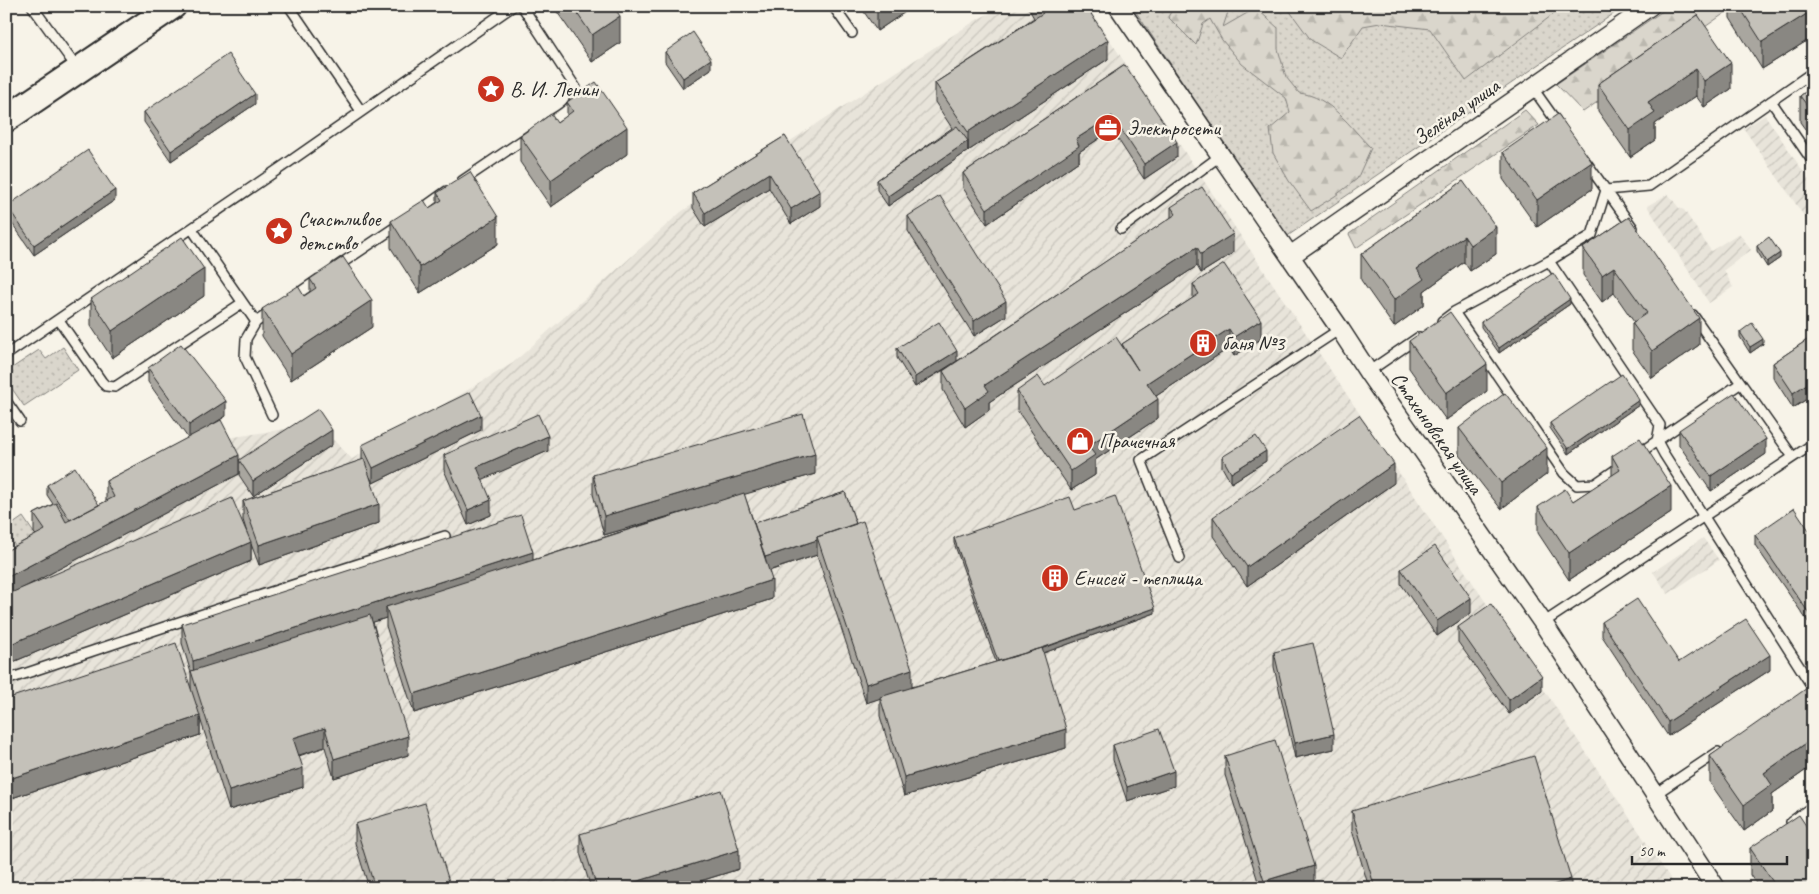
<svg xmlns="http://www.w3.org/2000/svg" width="1819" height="894" font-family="Caveat,sans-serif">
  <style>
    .industrial { fill: url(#industrial-furrows) }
    .green { fill: url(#green-dots); stroke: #82807c }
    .forest { fill: url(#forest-firs); stroke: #82807c }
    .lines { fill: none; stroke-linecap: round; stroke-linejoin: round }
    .service-casing { stroke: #2b2b2b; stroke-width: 12 }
    .minor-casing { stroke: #2b2b2b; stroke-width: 21 }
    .secondary-casing { stroke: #2b2b2b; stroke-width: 29 }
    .service { stroke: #f7f3e8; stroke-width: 9 }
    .minor { stroke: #f7f3e8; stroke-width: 18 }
    .secondary { stroke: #f7f3e8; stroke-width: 25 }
    .wall { fill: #a9a69f; stroke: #2b2b2b }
    .shaded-wall { fill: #898782; stroke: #2b2b2b }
    .building { fill: #c4c1b9; stroke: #2b2b2b }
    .labels { text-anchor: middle; stroke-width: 5; stroke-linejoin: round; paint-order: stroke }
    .poi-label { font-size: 21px; fill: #2b2b2b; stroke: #f7f3e8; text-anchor: start }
    .street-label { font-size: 21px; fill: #2b2b2b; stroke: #f7f3e8 }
  </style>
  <defs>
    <pattern id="industrial-furrows" width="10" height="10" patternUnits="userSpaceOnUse" patternTransform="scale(1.25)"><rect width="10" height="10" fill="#e8e4da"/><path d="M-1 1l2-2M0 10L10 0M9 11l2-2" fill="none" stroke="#c7c4bb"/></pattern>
    <pattern id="green-dots" width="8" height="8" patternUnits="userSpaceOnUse" patternTransform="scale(1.25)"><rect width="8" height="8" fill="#dad6cc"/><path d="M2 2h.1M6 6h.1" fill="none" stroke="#bbb8af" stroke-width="1.8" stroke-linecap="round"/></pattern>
    <pattern id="forest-firs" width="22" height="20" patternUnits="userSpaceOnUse" patternTransform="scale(1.25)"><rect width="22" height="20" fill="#dad6cc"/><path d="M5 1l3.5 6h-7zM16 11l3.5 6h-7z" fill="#bbb8af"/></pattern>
  </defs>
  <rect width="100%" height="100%" fill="#f7f3e8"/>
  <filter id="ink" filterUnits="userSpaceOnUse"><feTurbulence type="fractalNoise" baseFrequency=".02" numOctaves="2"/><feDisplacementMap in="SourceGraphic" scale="10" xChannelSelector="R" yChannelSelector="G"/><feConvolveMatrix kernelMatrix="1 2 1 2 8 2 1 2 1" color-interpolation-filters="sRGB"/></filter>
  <g filter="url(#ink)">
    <path class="industrial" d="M1005,6H1087L1676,887L6,888V570L66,541L221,439L318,424L352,459L513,363L681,212L978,19Z
      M1765,115L1813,186V229L1744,129Z
      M1668,194L1679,208L1684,210L1711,251L1739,233L1751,250L1724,270L1733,287L1709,303L1647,206Z
      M1703,538L1719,560L1668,594L1653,572Z"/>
    <path class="green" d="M1132,6H1625L1286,237Z
      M63,347L78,370L24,406L6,380V372L39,350L46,359Z
      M23,517L45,549L25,560L6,533V529Z"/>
    <path class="forest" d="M1174,6H1230L1223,27L1256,8L1278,28V49L1286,77L1299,93C1330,96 1350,127 1371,148L1357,179L1335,196L1311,211L1289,181L1273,153L1270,129L1290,112L1286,98L1242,64L1222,40L1210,19L1203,24L1196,45L1168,17Z
      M1286,6H1564L1466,81L1430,29L1380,23L1363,26L1341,58L1311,40Z
      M1670,6H1735L1583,112L1556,84Z
      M1525,110L1539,125L1356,248L1349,234Z"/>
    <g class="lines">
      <g class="service-casing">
        <path id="service" d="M32,6L77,68
          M289,6L361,111
          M522,6L576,88C578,109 560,114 545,125
          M833,6L852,33
          M1532,87L1559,125
          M1771,101L1813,162
          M462,181L530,135
          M1606,190L1633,228
          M1606,190L1649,186L1813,72
          M419,211L447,191
          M192,229L256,322L272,311
          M1121,229L1220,156
          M1549,261L1660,425L1657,441L1664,454L1813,688
          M336,267L400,224
          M293,297L319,279
          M1454,312L1564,473L1577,485L1595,484L1621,466
          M1693,315L1793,457
          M59,320L102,382L106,386L115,387L242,303
          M1442,321L1454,312L1549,261L1592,235L1606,190L1586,162
          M256,322L246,339L245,357L272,415
          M6,355L289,162L513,6
          M1368,372L1419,337
          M6,401L20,421
          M1638,454L1741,383
          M1180,558L1141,460L1340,329
          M1543,623L1813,444
          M6,680L218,609L445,536
          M1654,795L1718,752
          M1800,815L1813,836
          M1791,822L1813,806"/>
      </g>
      <g class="minor-casing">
        <path id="minor" d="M1118,6L1340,329L1368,372L1543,623L1716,888
          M1290,256L1650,6"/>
      </g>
      <g class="secondary-casing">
        <path id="secondary" d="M6,119L173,6"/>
      </g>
      <use href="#service" class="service"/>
      <use href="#minor" class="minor"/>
      <use href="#secondary" class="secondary"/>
    </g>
    <path class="wall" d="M553,6H613L620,43L592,62Z
      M860,6H908V10L877,31Z
      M1027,6H1086L1108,59L968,151L888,206L877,190V180L952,128L935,102V83L1034,18Z
      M1730,6H1813V37L1762,69L1730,18Z
      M1698,15L1731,89L1704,107L1696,96L1655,124V140L1630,157L1598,111V84Z
      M665,52L711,69L683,88L665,62Z
      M1125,65L1177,157L1144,179L1112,130L1079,152V161L987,224L963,188V173Z
      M1813,86V140L1800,122V96Z
      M567,102L627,154L551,207L520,162V136L557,123L567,116Z
      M255,104L171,161L144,122V112Z
      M785,136L820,206L791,224L769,188L705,227L693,208V193Z
      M1503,152L1592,189L1537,227L1503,179Z
      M1463,181L1496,254L1470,271L1464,262L1424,291V305L1394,327L1361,280V254Z
      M437,193L498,244L420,293L391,248V221L429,208L437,202Z
      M115,200L34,255L7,216V206Z
      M1171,207L1233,253L1201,273L1197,266L989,402V410L965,427L943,390V371L952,365L915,387L897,358V348L957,361L1171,218Z
      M908,216L1006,316L974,336L908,231Z
      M1629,217L1699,345L1652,378L1632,350V323L1634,322L1614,293L1602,302L1583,275V248Z
      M1757,246L1780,258L1767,267L1757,251Z
      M310,279L372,327L291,380L262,336V309L304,296L310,292Z
      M1193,284L1261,339L1234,356L1229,348L1156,396L1158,418L1095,460V475L1071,490L1017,410V391L1045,386L1122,347V344L1193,298Z
      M204,296L112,358L91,326V299Z
      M1570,304L1499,353L1481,327V322Z
      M1740,332L1763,344L1750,353L1740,337Z
      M1813,336V395L1793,408L1773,377V363Z
      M1409,341L1487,391L1446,420L1409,368Z
      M148,368L226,416L210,426L239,474L30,584L247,533L243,520V501L362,460V445L481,430L373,483L370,477L379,523L259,565L251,544V561L6,665V551L36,535L34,533V514L53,504L47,495V485L99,505L106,501V481L188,438L148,382Z
      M1639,405L1568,454L1550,428V423Z
      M1459,428L1547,474L1501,509L1459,455Z
      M1679,430L1766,454L1711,491L1679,445Z
      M332,445L253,496L239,475V460Z
      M548,451L482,479L491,515L468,525L444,470V455Z
      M1612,456L1671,513L1569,580L1538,533V507L1573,501L1612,476Z
      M1222,457L1266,461L1231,483L1222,467Z
      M815,474L744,494L754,523L845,492L912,687L996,662L954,543V538L1075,510L1155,613L1043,653L1066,748L904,796L880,716V698L866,703L817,555L769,571L772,599L414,713L386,626V618L373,622L408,755L334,778L325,747L299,756L303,787L229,810L200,718V735L6,800V699L191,690V673L182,643V624L533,560L698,507L604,535L593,494V475Z
      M1394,483L1247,586L1213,536V517Z
      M1755,535L1813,536V629L1755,545Z
      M1401,569L1471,613L1437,636L1401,584Z
      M1602,622L1679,662L1770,670L1668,736L1602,636Z
      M1458,627L1542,691L1509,714L1458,642Z
      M1274,652L1334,749L1295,758L1274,667Z
      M1813,690V774L1809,768L1772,794V811L1744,831L1710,783V756Z
      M1113,745L1174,786L1127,801L1113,760Z
      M1225,756L1314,885L1304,888H1260L1225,775Z
      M1352,811L1571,888H1369L1352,830Z
      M355,824L451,888H369L355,843Z
      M580,834L739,869L678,888H591L580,853Z
      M1750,848L1813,888H1759L1750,875Z"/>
    <path class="shaded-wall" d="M877,6H908V10L877,31Z
      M1813,10V37L1762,69V42Z
      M620,16V43L592,62V35Z
      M1108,40V59L968,151V132Z
      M711,59V69L683,88V78Z
      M1731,63V89L1704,107V81Z
      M1696,69V96L1655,124V140L1630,157V130L1648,102Z
      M255,94V104L171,161V151Z
      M1112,116V130L1079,152V161L987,224V209L1076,139Z
      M627,127V154L551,207V180Z
      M968,141V151L888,206V196Z
      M1177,142V157L1144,179V164Z
      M1592,162V189L1537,227V200Z
      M769,173V188L705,227V213Z
      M115,190V200L34,255V245Z
      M820,191V206L791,224V209Z
      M498,217V244L420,293V267Z
      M1496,227V254L1470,271V245Z
      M1233,234V253L1201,273V254Z
      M1464,236V262L1424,291V305L1394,327V300L1417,269Z
      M1197,247V266L989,402V410L965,427V408L985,385Z
      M1780,253V258L1767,267V262Z
      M1614,267V293L1602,302V275Z
      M204,269V296L112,358V331Z
      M1570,299V304L1499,353V348Z
      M372,300V327L291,380V354Z
      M1006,301V316L974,336V321Z
      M1699,318V345L1652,378V351Z
      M1261,320V339L1234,356V337Z
      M1229,329V348L1147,402V383Z
      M1763,339V344L1750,353V347Z
      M957,351V361L915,387V377Z
      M1487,364V391L1446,420V393Z
      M1813,380V395L1793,408V393Z
      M1158,399V418L1095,460V475L1071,490V471L1088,446Z
      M1639,400V405L1568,454V449Z
      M226,401V416L189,439V425Z
      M9,402V428L6,430V403Z
      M481,415V430L373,483V468Z
      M332,430V445L253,496V481Z
      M548,436V451L477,482V467Z
      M1766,439V454L1711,491V476Z
      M1547,448V474L1501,509V483Z
      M1266,451V461L1231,483V473Z
      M815,454V474L604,535V516Z
      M239,455V474L6,597V578Z
      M1394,464V483L1247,586V567Z
      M1671,486V513L1569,580V553Z
      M491,500V515L468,525V510Z
      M379,504V523L259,565V545Z
      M817,540V555L765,572V557Z
      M251,542V561L6,665V646Z
      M533,552V571L386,607V618L194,680L193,661Z
      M772,580V599L414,713V694Z
      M1471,598V613L1437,636V621Z
      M1155,608V613L999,669V664Z
      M1770,655V670L1668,736V722Z
      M912,669V688L866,703V684Z
      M1542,676V691L1509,714V700Z
      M200,716V735L6,800V780Z
      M325,728V747L293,757V738Z
      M1066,729V748L904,796V777Z
      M1334,734V749L1295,758V743Z
      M408,736V755L334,778V759Z
      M1809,741V768L1772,794V811L1744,831V805L1764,773Z
      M303,768V787L229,810V791Z
      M1174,771V786L1127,801V787Z
      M739,850V869L678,888H616Z
      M1314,866V885L1304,888H1264V881Z
      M1571,879V888H1543Z"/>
    <path class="building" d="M572,6H613L620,16L592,35Z
      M1039,6H1086L1108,40L968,132L935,83L1043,13Z
      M1739,6H1813V10L1762,42Z
      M1698,15L1731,63L1704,81L1696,69L1648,102L1655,113L1630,130L1598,84Z
      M693,32L711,59L683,78L665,52Z
      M228,54L255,94L171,151L144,112Z
      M1125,65L1177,142L1144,164L1112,116L1076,139L1079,146L987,209L963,173Z
      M596,82L627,127L551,180L520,136L551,114L557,123L573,111L567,102Z
      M1813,86V113L1800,96Z
      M1558,114L1592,162L1537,200L1503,152Z
      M957,126L968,141L888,196L877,180Z
      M785,136L820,191L791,209L769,173L705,213L693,193Z
      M88,150L115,190L34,245L7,206Z
      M470,172L498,217L420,267L391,221L424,200L429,208L442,200L437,193Z
      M1463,181L1496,227L1470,245L1464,236L1417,269L1424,279L1394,300L1361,254Z
      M1202,187L1233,234L1201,254L1197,247L985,385L989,391L965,408L943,371L1176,214L1171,207Z
      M940,196L1006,301L974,321L908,216Z
      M1629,217L1699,318L1652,351L1632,323L1647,313L1614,267L1602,275L1583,248Z
      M182,237L204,269L112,331L91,299Z
      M1769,237L1780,253L1767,262L1757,246Z
      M343,257L372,300L291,354L262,309L298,286L304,296L316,288L310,279Z
      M1224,264L1261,320L1234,337L1229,329L1147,383L1158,399L1088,446L1095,455L1071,471L1017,391L1038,376L1045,386L1116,337L1138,370L1122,344L1199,294L1193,284Z
      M1553,273L1570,299L1499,348L1481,322Z
      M1450,312L1487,364L1446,393L1409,341Z
      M939,322L957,351L915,377L897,348Z
      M1752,323L1763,339L1750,347L1740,332Z
      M1813,336V380L1793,393L1773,363Z
      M181,344L226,401L189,425L148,368Z
      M1622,374L1639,400L1568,449L1550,423Z
      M470,392L481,415L373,468L362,445Z
      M1505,393L1547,448L1501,483L1459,428Z
      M1734,393L1766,439L1711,476L1679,430Z
      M318,409L332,430L253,481L239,460Z
      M538,414L548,436L477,467L491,500L468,510L444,455Z
      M803,414L815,454L604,516L593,475Z
      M1359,415L1394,464L1247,567L1213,517Z
      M221,420L239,455L6,578V551L45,530L34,514L56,503L66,522L114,497L106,481Z
      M1256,436L1266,451L1231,473L1222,457Z
      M1640,438L1671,486L1569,553L1538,507L1565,489L1573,501L1620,470L1612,456Z
      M364,459L379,504L259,545L243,501Z
      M75,467L99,505L70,520L47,485Z
      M845,492L856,524L817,537V540L765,557L754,523Z
      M744,493L772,580L414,694L386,607Z
      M1115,496L1155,608L1042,648L998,661L954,538L1070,497L1075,510Z
      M232,498L251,542L6,646V595Z
      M1794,508L1813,536V619L1755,535Z
      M521,515L533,552L193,661L182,624Z
      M863,521L912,669L866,684L817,537Z
      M1435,546L1471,598L1437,621L1401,569Z
      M1637,599L1679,662L1746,619L1770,655L1668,722L1602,622Z
      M1491,604L1542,676L1509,700L1458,627Z
      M370,615L408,736L334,759L325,728L293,738L303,768L229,791L191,671Z
      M176,643L200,716L6,780V699Z
      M1313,643L1334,734L1295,743L1274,652Z
      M1042,648L1066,729L904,777L880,697Z
      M1810,686L1813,690V747L1809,741L1764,773L1772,785L1744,805L1710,756Z
      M1159,729L1174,771L1127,787L1113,745Z
      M1275,740L1314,866L1264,881L1225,756Z
      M1534,756L1571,879L1543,888H1375L1352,811Z
      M721,790L739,850L616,888H597L580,834Z
      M425,803L451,888H375L355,824Z
      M1799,815L1813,836V885L1809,888H1777L1750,848Z"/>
  </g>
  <defs>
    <g id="sight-disc" transform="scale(1.4375)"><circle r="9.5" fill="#c8321e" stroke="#f7f3e8"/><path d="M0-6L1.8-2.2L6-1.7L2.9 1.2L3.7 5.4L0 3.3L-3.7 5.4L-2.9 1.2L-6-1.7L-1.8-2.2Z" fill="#fff"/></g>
    <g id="office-disc" transform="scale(1.4375)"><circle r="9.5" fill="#c8321e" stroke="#f7f3e8"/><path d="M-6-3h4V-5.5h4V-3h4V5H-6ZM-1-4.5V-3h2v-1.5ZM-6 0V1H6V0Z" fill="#fff"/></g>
    <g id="building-disc" transform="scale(1.4375)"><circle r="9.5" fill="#c8321e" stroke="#f7f3e8"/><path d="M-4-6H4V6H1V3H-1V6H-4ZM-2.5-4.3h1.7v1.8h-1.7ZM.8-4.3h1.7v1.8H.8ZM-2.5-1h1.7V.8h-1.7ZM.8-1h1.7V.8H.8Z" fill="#fff"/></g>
    <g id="shop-disc" transform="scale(1.4375)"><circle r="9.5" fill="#c8321e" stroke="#f7f3e8"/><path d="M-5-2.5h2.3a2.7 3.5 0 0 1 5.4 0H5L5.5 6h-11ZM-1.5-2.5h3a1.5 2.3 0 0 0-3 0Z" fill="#fff"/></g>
  </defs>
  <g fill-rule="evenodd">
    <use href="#sight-disc" x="491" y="89"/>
    <use href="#office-disc" x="1108" y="128"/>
    <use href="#sight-disc" x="279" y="231"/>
    <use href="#building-disc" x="1203" y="343"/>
    <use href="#shop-disc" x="1080" y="441"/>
    <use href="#building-disc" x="1055" y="578"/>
  </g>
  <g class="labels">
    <g class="poi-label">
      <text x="510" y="96">В. И. Ленин</text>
      <text x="1127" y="135">Электросети</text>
      <text x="298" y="226">Счастливое<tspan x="298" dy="24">детство</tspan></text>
      <text x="1222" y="350">баня №3</text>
      <text x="1099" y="448">Прачечная</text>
      <text x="1074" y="585">Енисей - теплица</text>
    </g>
    <g class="street-label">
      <text transform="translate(1456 112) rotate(-35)" y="7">Зелёная улица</text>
      <text transform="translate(1437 433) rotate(55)" y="7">Стахановская улица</text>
    </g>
  </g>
  <rect width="1819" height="894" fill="none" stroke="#f7f3e8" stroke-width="25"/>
  <rect x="12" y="12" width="1794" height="869" fill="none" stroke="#2b2b2b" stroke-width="2" filter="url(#ink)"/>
  <path d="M1632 856v8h155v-8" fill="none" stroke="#2b2b2b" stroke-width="2.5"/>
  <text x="1639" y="856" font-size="15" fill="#2b2b2b" stroke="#f7f3e8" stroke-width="4" paint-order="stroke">50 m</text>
</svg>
